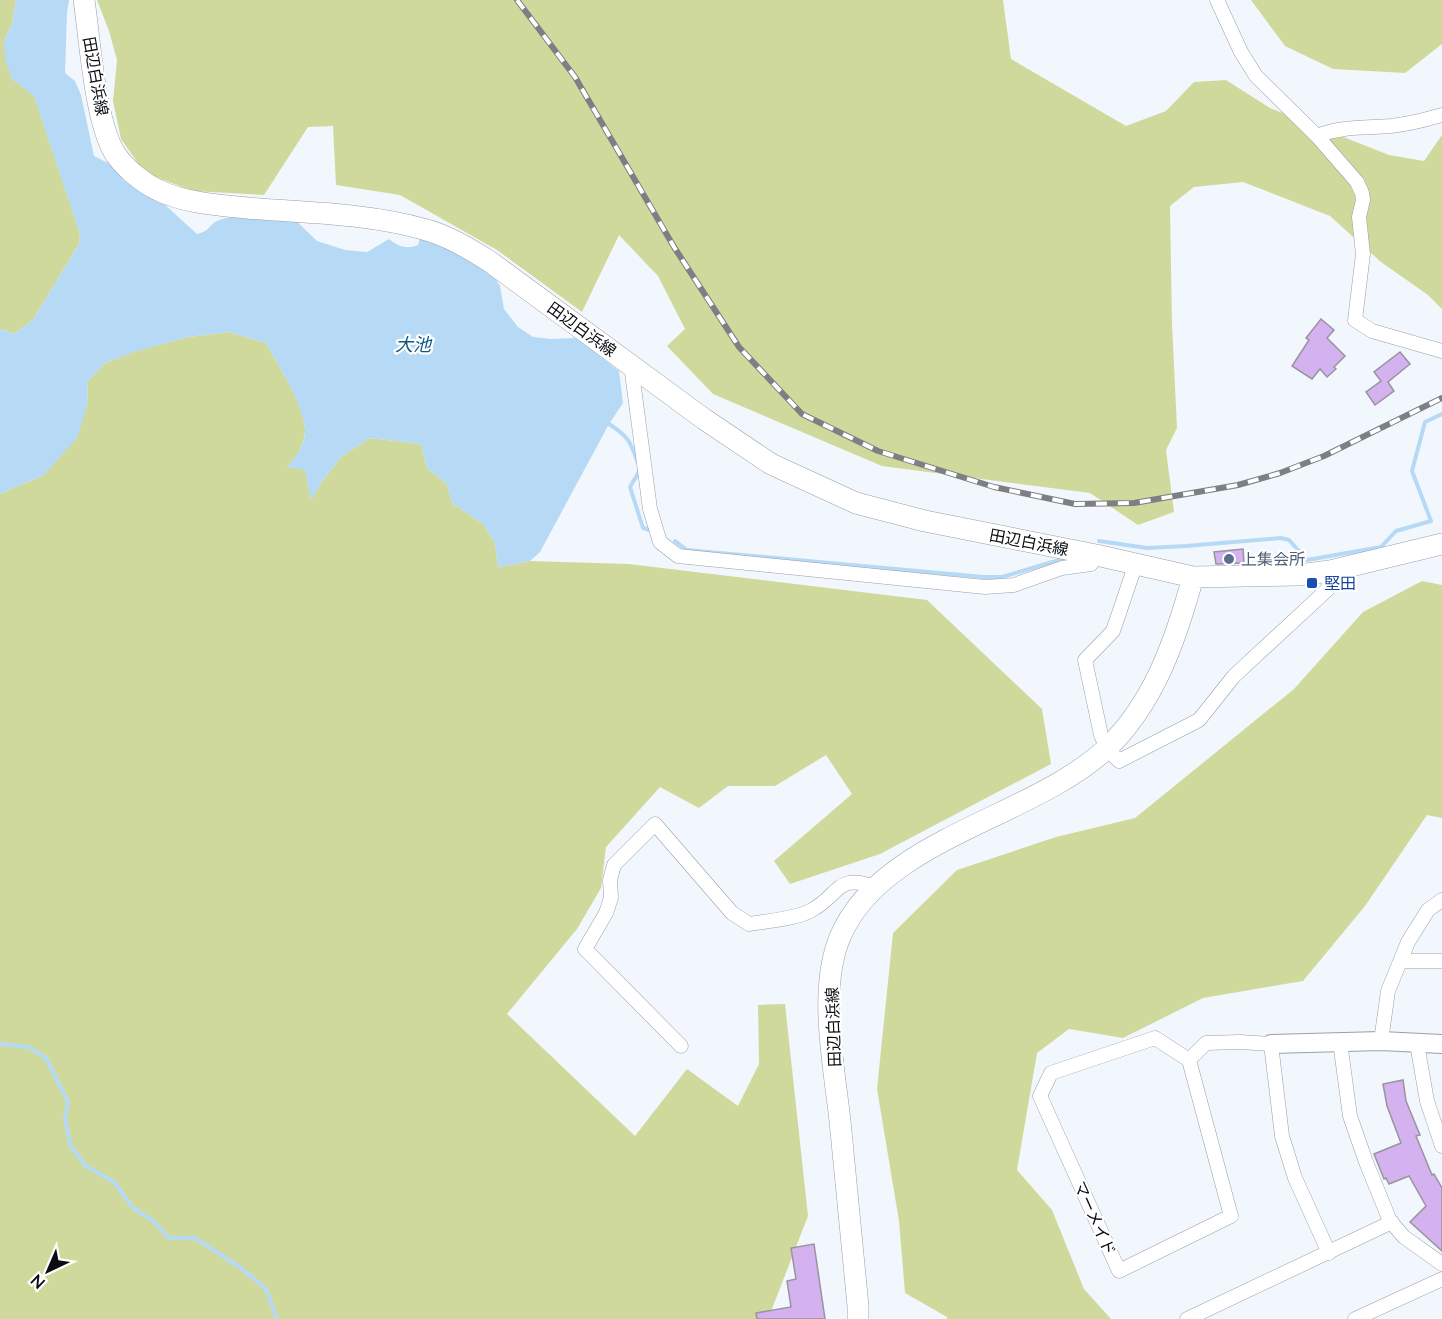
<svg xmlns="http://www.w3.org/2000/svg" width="1442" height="1319" font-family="Lato,'Noto Sans JP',sans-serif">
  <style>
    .green { fill: #d0d99c }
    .water { fill: #b6d9f6 }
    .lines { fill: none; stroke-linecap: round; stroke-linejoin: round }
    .stream { stroke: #b6d9f6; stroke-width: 4 }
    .building { fill: #d3b2ef; stroke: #99939d; stroke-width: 1.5 }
    .street-casing { stroke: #989fa9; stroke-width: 15 }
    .secondary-casing { stroke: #989fa9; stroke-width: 20 }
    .primary-casing { stroke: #989fa9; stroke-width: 22 }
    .street { stroke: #fff; stroke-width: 14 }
    .secondary { stroke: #fff; stroke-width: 18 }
    .primary { stroke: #fff; stroke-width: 21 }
    .rail-casing { stroke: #7c8085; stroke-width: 6 }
    .rail { stroke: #fff; stroke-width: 4; stroke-dasharray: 11; stroke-linecap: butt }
    .service-dot { fill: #5c6f8a; stroke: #fff; stroke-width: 2 }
    .transit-dot { fill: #1a4fb4; stroke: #fff; stroke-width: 2 }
    .labels { text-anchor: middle; stroke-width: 4.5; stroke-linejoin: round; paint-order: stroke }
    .street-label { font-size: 16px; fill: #0b0d11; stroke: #fff }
    .service-label { font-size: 16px; fill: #4e5e75; stroke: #fff; text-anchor: start }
    .transit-label { font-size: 16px; fill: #164399; stroke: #fff; text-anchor: start }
    .water-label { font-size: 18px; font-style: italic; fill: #125783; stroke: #fff }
  </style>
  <rect width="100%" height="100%" fill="#f2f7fd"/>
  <path class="green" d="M0,0H16L12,25L4,41L12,79L34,95L80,234L79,244L33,320L14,334L0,329Z
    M97,0H1003L1011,59L1126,126L1166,111L1194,82L1226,80L1270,108L1389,155L1424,161L1442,135V309L1428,295L1381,262L1330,216L1243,182L1194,187L1170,206L1172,324L1177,428L1166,450L1174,512L1138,525L1090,493L882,466L713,394L667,346L685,329L658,276L619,235L582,312L497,250L400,195L336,185L333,126L308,127L264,195L193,191L145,173L121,139L113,101L117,60L109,31Z
    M1251,0H1442V44L1405,73L1333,69L1285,46Z
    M229,332L266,343C279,367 303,402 305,429C306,443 296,458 287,467L305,469L311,499L323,480L342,456L370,438L421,444L427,468L447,484L452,503L483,524L495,543L498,567L530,561L629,564L927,600L1042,709L1051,764L880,854L790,884L774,861L852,794L826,755L775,786H728L699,808L660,787L606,847L601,888L577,929L507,1014L635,1136L687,1069L738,1106L759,1064L758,1005L785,1004L808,1216L768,1319H0V494L44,475L87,406L88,381L105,363L133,352L188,337Z
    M1422,581L1442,585V818L1427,815L1365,906L1303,981L1203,998L1123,1038L1069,1029L1037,1053L1017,1170L1052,1210L1084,1289L1111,1319H947V1317L905,1293L899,1221L877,1089L893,933L957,870L1056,837L1135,818L1294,689L1363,612Z"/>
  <path class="water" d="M16,0H69L67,13L65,73L75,81L81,95L94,156L108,163L124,181L164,204L197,234C210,231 208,226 217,221C230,214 273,215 290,215L317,241L345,250L367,252L389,239C398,246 406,250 418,245L421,234L492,273L500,286L504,309L518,327L533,337L551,339L577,338L619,371L623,403L609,424L540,552L530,561L498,567L495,543L483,524L452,503L447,484L427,468L421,444L370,438L342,456L323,480L311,500L305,470L287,467C295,458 306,444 305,430C304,405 278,365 266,343L229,332L188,337L134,352L105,363L88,381L87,406L77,438L44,475L0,494V329L14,334L33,320L79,244L80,234L34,96L12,79L5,59L4,41L12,25Z"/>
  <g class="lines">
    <path class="stream" d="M609,424C629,437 630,441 638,463
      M640,470L630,487L643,528L650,530
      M675,541L687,550L983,577H1002L1059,560L1069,561
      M1099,541L1147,548L1186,546L1281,538L1289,540L1307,560L1381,547L1396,531L1431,521L1412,471L1425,422L1442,414
      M0,1044L28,1047L46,1058L68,1102L65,1119L71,1147L86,1166L114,1182L133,1208L153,1221L169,1238H195L241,1268L266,1289L277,1319"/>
  </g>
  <path class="building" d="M1321,319L1334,330L1327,338L1345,356L1334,367L1336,369L1327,377L1320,369L1312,379L1292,366L1309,340L1306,338Z
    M1400,352L1410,364L1388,382L1394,391L1375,405L1366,392L1381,381L1374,372Z
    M1243,549L1244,563L1216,564L1214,552Z
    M1403,1080L1406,1101L1420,1135L1416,1136L1432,1175L1434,1174L1442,1188V1251L1410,1222L1426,1206L1409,1176L1389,1184L1386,1178L1384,1179L1374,1154L1401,1143L1387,1106L1383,1084Z
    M814,1244L825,1319H757L756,1313L791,1307L787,1281L796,1279L791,1248Z"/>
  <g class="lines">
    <g class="street-casing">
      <path id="street" d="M1217,0L1241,52L1256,76L1317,136C1341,126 1366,128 1391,126C1409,124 1425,120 1442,115
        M1317,136L1357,182L1362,193L1363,200L1359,217L1363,254L1355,320L1372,331L1442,351
        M631,365L650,509L660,542L678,556L985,587L1014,585L1062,568L1091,564L1096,555
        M1136,563L1113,631L1085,660L1101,735L1107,748L1119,761L1199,720L1234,676L1328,589L1330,571
        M1400,961H1442
        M1381,1041L1388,991L1408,942L1428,910L1442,900
        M1340,1042L1350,1116L1366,1162L1390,1221L1404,1237L1442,1264
        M1417,1044L1427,1101L1442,1146
        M681,1046L585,949L606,913L611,898L610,880L614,865L655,824L732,913L749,924C767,921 795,919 810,911C841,895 835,873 875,887
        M1189,1060L1231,1216L1119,1271L1040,1096L1051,1073L1155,1038L1189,1060L1206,1043L1240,1042L1271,1044L1282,1136L1295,1178L1329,1253
        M1187,1319L1392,1222
        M1355,1319L1442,1279"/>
    </g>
    <g class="secondary-casing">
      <path id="secondary" d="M1271,1044L1381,1041L1442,1044"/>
    </g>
    <g class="primary-casing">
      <path id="primary" d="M84,0C90,40 95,124 116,155C126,169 143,183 158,190C184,203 218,205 247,208C305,213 367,213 423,229C447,235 468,248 489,261L704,419L771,464L856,503L925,521L1096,555L1193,577L1298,575L1330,571L1442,544
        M858,1319V1306C852,1244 846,1183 840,1121C834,1065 818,990 840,937C881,839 1032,818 1106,749C1154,704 1176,639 1193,577"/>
    </g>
    <use href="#street" class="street"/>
    <use href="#secondary" class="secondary"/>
    <use href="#primary" class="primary"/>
    <g class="rail-casing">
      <path id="rail" d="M517,0L575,77L674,247L739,347L802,414L878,451L994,487L1075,504L1134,503L1238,485L1280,473L1324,456L1442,398"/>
    </g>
    <use href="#rail" class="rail"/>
  </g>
  <circle class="service-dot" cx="1229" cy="559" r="6"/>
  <rect class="transit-dot" x="1306" y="577" width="12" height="12" rx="3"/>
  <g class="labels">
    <g class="street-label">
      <text transform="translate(96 76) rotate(80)" y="6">田辺白浜線</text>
      <text transform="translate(582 329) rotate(36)" y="6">田辺白浜線</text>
      <text transform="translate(1029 542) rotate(11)" y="6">田辺白浜線</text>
      <text transform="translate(833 1027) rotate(-92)" y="6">田辺白浜線</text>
      <text transform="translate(1095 1218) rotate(66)" y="6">マーメイド</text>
    </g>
    <g class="service-label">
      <text x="1241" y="565">上集会所</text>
    </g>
    <g class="transit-label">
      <text x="1324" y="589">堅田</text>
    </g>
    <g class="water-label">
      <text x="413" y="351">大池</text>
    </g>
  </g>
  <g transform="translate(48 1271) rotate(224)" stroke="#ffffff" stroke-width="4.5" paint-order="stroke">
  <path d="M0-4.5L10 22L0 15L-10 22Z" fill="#0b0d11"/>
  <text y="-9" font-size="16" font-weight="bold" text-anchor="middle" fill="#0b0d11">N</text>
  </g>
</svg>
